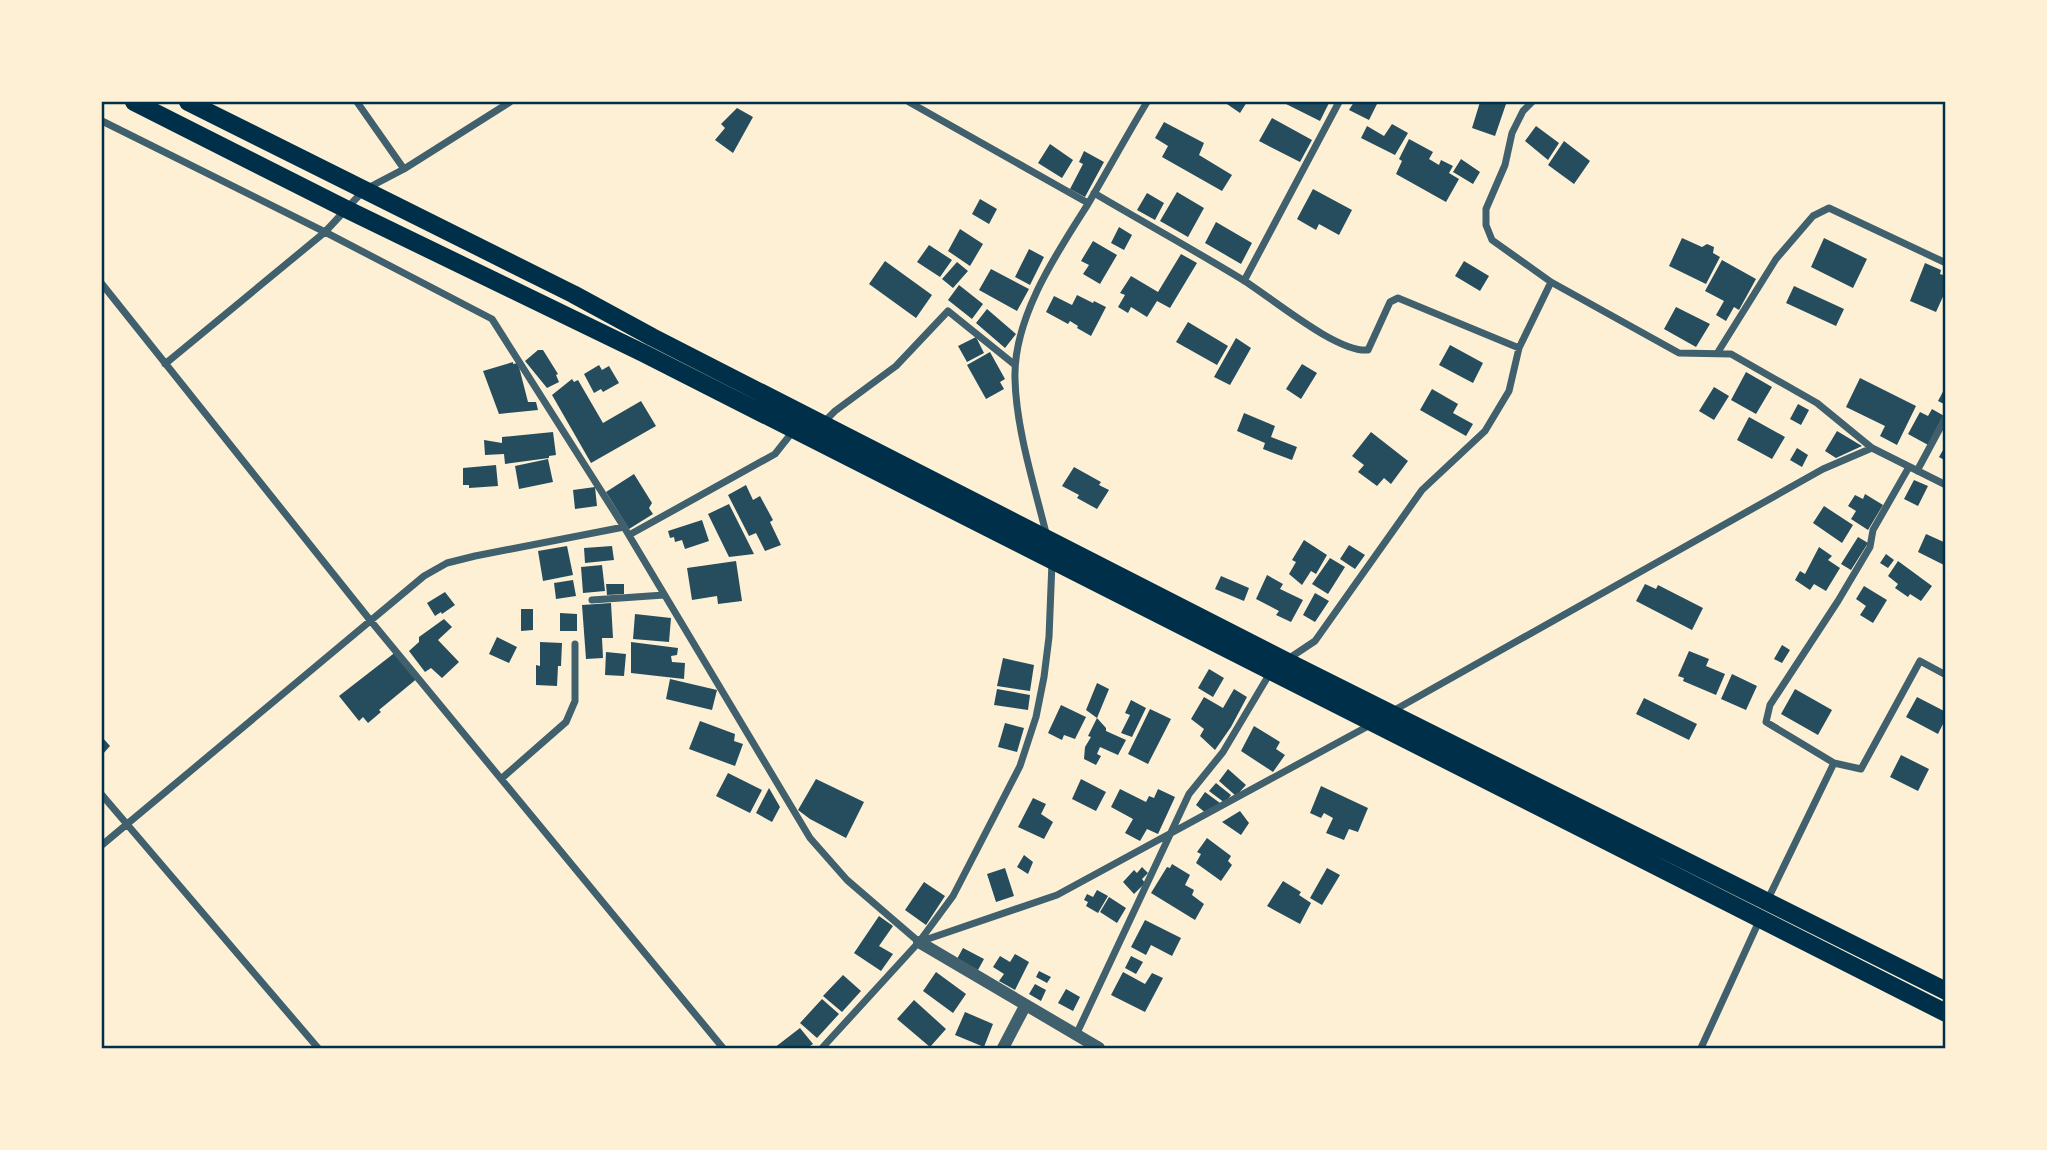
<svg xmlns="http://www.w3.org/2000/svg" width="2047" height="1150" font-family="Barlow,sans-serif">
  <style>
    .building { fill: #264d5e }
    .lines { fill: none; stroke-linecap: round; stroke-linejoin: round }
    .minor { stroke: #3f606c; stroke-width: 7 }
    .tertiary { stroke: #3f606c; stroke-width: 12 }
    .trunk { stroke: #003049; stroke-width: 18 }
    .neatline { fill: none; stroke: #003049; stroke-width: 2.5 }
  </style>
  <rect width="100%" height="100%" fill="#fdf0d5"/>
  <path class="building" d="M1224,102H1247L1240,113Z
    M1282,102H1325L1329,103L1320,121Z
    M1354,102H1378L1369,120L1349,110Z
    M1480,102L1506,104L1495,136L1472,128Z
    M737,108L753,117L733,153L715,140L725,128L721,124Z
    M1272,118L1312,140L1300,162L1259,141Z
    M1164,122L1204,143L1199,155L1232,175L1222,191L1162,157L1168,146L1155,138Z
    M1392,124L1408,133L1395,155L1361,138L1367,126L1384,136Z
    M1536,126L1559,143L1548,160L1525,141Z
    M1409,139L1433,152L1429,159L1439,165L1441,160L1453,166L1449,173L1459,179L1446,202L1396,174L1402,161L1399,159Z
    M1564,141L1590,161L1574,184L1548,165Z
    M1050,144L1073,160L1062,178L1038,163Z
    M1084,151L1104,162L1085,197L1070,189L1083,164L1079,162Z
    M1461,159L1480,172L1473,184L1453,172Z
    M1313,189L1352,210L1339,235L1319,224L1316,230L1297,219Z
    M1177,192L1204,208L1188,237L1160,221Z
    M1147,193L1164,203L1155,220L1137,210Z
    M980,199L997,209L989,224L972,214Z
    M1216,222L1252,243L1241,264L1205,243Z
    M1119,227L1132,235L1124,250L1111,243Z
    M960,229L983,244L970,266L948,251Z
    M1682,238L1702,247L1707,244L1714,247L1713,253L1720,257L1706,284L1669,266Z
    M1824,238L1867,259L1853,288L1811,267Z
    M1093,241L1117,255L1100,284L1083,274L1089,265L1081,261Z
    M929,245L952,260L940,277L917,262Z
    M1029,249L1044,257L1030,285L1015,277Z
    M1181,254L1197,263L1170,308L1157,301L1147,317L1131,307L1128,313L1118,307L1125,295L1120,293L1131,276L1158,292Z
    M1722,260L1756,279L1739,310L1734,307L1726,321L1716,315L1724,301L1705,291Z
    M885,261L932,295L916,318L869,284Z
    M1464,261L1489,276L1480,291L1455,276Z
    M957,262L968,271L953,288L942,279Z
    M1925,263L1941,270L1940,274L1946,276V290L1936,312L1910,301Z
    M991,269L1029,289L1017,311L979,290Z
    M959,285L983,304L972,319L948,300Z
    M1794,286L1844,309L1836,326L1786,303Z
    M1077,295L1093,303L1094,301L1106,307L1091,336L1077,328L1078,326L1070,321L1068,324L1046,312L1054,296L1072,305Z
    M1676,307L1710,324L1696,347L1664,329Z
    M987,309L1016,334L1005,348L976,323Z
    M1188,322L1228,346L1217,365L1176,342Z
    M976,337L984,353L967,362L958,346Z
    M1236,338L1251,348L1230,385L1214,377Z
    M1450,345L1483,363L1473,383L1439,365Z
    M538,350H543L558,374L556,375L559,382L547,388L525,361Z
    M990,352L1005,379L1000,382L1004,389L986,399L967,365Z
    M513,362V364L518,363L528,402H536L538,410L499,414L483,371Z
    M1302,364L1317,373L1301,399L1286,389Z
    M599,365L602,370L609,366L619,383L603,392L601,389L594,393L584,374Z
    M1746,372L1772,387L1756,414L1731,400Z
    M1860,378L1916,406L1897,445L1880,436L1885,426L1846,407Z
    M572,379L574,382L578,380L603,423L641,401L656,426L591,463L552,395Z
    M1946,386V405L1938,401Z
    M1714,387L1729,396L1714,420L1699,411Z
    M1432,389L1458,404L1453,413L1473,424L1466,436L1420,410Z
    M1798,404L1809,410L1801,425L1790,419Z
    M1932,409L1946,417L1930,446L1908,434L1920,412L1928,416Z
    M1244,413L1275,426L1271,437L1297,447L1292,460L1263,449L1265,443L1237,431Z
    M1749,417L1785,437L1772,459L1737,440Z
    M1837,431L1862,446L1836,458L1825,451Z
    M553,432L556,455L549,456V458L505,464L504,454L485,455L484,440L502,443V437Z
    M1371,432L1408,461L1391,484L1384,478L1377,486L1358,472L1364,465L1352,456Z
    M1946,445V461L1939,457Z
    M1797,448L1808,455L1802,467L1790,460Z
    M548,459L553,482L519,489L515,466Z
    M496,465L498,486L469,488V485H463V468Z
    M1074,467L1101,482L1099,485L1109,490L1097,509L1077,498L1079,495L1062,486Z
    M634,474L652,503L649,508L653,514L629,529L606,492Z
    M1914,480L1928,486L1918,506L1904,499Z
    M746,485L753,500L760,496L773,520L770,522L781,545L765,551L756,533L749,536L728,495Z
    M595,487L597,506L575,509L573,490Z
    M1865,494L1883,505L1868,530L1851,519L1856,511L1848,506L1855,495L1863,499Z
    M729,504L754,554L729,557L708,514Z
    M1824,506L1853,525L1842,543L1813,523Z
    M702,520L709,541L685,549L682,540L675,542L674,537L670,538L668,531Z
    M1926,534L1946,543L1944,565L1918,552Z
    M1858,537L1868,543L1851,570L1841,564Z
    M1304,540L1327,555L1316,574L1311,571L1302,585L1289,574L1296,562L1292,560Z
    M1349,545L1365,555L1355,569L1340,559Z
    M567,546L573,575L543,581L538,551Z
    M612,546L614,560L585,563L584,548Z
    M1819,547L1832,556L1828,560L1840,568L1826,591L1814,584L1810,590L1795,580L1800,571L1805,574Z
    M1886,554L1894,560L1888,568L1880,563Z
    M1330,558L1345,567L1328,594L1312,584Z
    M736,561L742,601L718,604L717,596L692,600L687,568Z
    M1898,561L1932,586L1921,601L1910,594L1908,597L1895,588L1898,584L1888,576Z
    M602,565L605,591L583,593L581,567Z
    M1267,575L1283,584L1280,589L1303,600L1291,622L1276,615L1279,611L1256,599Z
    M1221,576L1249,588L1244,601L1215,589Z
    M573,580L576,596L556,599L554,583Z
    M606,584H624V594L607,595Z
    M1645,584L1656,589L1658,585L1703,608L1692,630L1636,601Z
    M1864,586L1887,600L1873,623L1860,615L1866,606L1856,599Z
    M445,592L455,605L442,614L441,612L435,616L427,603Z
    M1315,593L1329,601L1315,622L1303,615Z
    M611,603L613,638H602L603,658L586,659L582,605Z
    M521,609H533V630L521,631Z
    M560,613L577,614V631H560Z
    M635,614L671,618L669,642L633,639Z
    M444,619L452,627L438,640L459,662L442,678L431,668L425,672L409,651L419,642V637Z
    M497,637L517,647L509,663L489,654Z
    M540,642L562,643L561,666H558L557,686L536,685V665L540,666Z
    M631,642L678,648L677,655L671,656L672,662L685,663L684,679L631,673Z
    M1782,645L1790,650L1782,663L1774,659Z
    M397,651L419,677L379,710L381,712L368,723L363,717L359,721L339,696Z
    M1689,651L1709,659L1706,666L1725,674L1716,695L1683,681L1684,678L1678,676Z
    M606,652L626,654L624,676L605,675Z
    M1003,658L1034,665L1030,691L997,686Z
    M1209,669L1224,678L1213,697L1198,688Z
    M1732,674L1757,686L1746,710L1721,699Z
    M670,679L717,690L712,710L666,699Z
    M1097,683L1109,689L1097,718L1086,710Z
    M997,689L1030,695L1028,710L994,705Z
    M1234,689L1247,697L1231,727L1215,750L1200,736L1204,729L1191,719L1204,697L1223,708Z
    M1795,689L1832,710L1818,735L1781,714Z
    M1917,697L1946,712V718L1938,734L1906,717Z
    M1644,698L1697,724L1689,740L1636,714Z
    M1131,700L1146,708L1132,737L1121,733L1130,715L1125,713Z
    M1061,705L1086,717L1075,739L1064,735L1062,740L1048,733Z
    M1150,709L1171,719L1148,764L1128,754Z
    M1097,718L1106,728V731L1126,740L1118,755L1100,747L1097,754L1101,756L1096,765L1084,759L1085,747L1091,737L1088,736Z
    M700,721L735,734L734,741L743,744L735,766L689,749Z
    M1005,723L1024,728L1017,752L998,747Z
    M1254,726L1280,742L1276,749L1285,755L1273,772L1241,751Z
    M102,737L110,746L102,755Z
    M1901,755L1929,769L1918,791L1890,777Z
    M1228,769L1246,785L1236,796L1219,781Z
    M728,773L762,790L750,813L716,796Z
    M816,779L864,802L846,838L810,819L798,810Z
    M1081,779L1106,792L1096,811L1072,799Z
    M1216,783L1231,795L1225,803L1209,791Z
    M1321,786L1368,808L1358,832L1349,829L1344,840L1326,833L1333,818L1324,813L1321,818L1310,813Z
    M769,788L780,807L772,822L756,813Z
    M1120,789L1146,802L1149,796L1154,798L1158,789L1175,797L1158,834L1147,829L1140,841L1125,833L1133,819L1111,807Z
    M1205,792L1224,806L1207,814L1196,805Z
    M1033,798L1046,804L1041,814L1053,822L1044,839L1018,827Z
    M1240,811L1249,823L1241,835L1222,822Z
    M1207,838L1231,856L1228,861L1232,865L1221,881L1196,863L1201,854L1197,852Z
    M1024,855L1033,862L1028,874L1017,867Z
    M1172,864L1190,875L1185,885L1194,890L1192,895L1204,904L1195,920L1151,893L1167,867L1170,868Z
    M1142,867L1148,873L1142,879L1145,883L1134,894L1123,882L1134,870L1137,873Z
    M1005,868L1014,896L996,902L987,874Z
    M1327,868L1340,875L1322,905L1310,898Z
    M1283,881L1301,892L1299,895L1311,903L1300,924L1267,906Z
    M924,882L945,896L926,925L905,910Z
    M1097,890L1108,896L1098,913L1086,906L1088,902L1084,900L1087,894L1093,897Z
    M1109,897L1126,908L1117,923L1100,912Z
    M879,916L893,926L879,946L893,954L881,971L854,953Z
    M1145,920L1181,938L1172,956L1151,945L1146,955L1131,947Z
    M963,948L984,959L978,970L957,959Z
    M1015,954L1029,962L1015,990L999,981L1004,974L993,967L1000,956L1010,962Z
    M1131,956L1143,962L1136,974L1125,968Z
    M1039,971L1051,977L1047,983L1036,977Z
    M936,972L966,994L953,1013L923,991Z
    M1123,972L1145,984L1152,973L1163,978L1145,1012L1111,995Z
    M843,975L861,991L842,1012L823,996Z
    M1035,984L1046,990L1041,1001L1029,994Z
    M1066,989L1080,997L1073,1011L1058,1003Z
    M822,999L839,1014L817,1038L800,1023Z
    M914,1000L946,1029L930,1047L897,1019Z
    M965,1012L993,1024L984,1047L955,1035Z
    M800,1028L813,1044L807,1048H774Z"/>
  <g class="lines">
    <path class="minor" d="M357,102L404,169
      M909,102L1088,203
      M1532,102L1523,111L1512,133L1505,165L1486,209V225L1492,240L1551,282L1679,353L1731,354L1817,403L1872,448L1946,485
      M102,121L325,232L492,319L624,527L810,838L847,880L919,942
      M1094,193C1143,222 1194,250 1243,280C1272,298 1337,353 1368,350L1390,302L1398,298L1519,348
      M1244,281L1339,102
      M102,284L370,620L723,1048
      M1718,352L1776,259L1813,216L1829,208L1946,263
      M165,364L325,232L364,190L404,169L510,102
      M824,422L835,411L896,366L948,311L1015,365
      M1909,467L1873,530L1870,547L1838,601L1770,705L1766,722L1834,763L1861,769L1920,661L1946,675
      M1917,471L1946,417
      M629,535L775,454L794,430
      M1047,537C1035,488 1016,429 1015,379C1013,318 1056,254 1088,204C1108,170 1127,135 1147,102
      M592,600L664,595
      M1288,659L1315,641L1422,490L1485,431L1509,391L1519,348L1551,282
      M1391,712L1823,469L1872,448
      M501,779L566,722L575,701V644
      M102,795L318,1048
      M102,845L424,576L447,563L475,556L624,527
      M1767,901L1834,763
      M919,942L1057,895L1372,724
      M1076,1035L1189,794L1223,752L1270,673
      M822,1048L919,942L953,896L1020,766L1036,717L1044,677L1049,637L1052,562
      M1701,1048L1760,919"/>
    <path class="tertiary" d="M919,942L1099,1048
      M1003,1048L1025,1006"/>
    <path class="trunk" d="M134,102L346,209L643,353L1946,1013
      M188,102L573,294L652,337L1286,661L1946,991"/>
  </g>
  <rect width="2047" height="1150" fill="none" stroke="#fdf0d5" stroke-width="206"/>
  <rect x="103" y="103" width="1841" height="944" class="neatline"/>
</svg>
